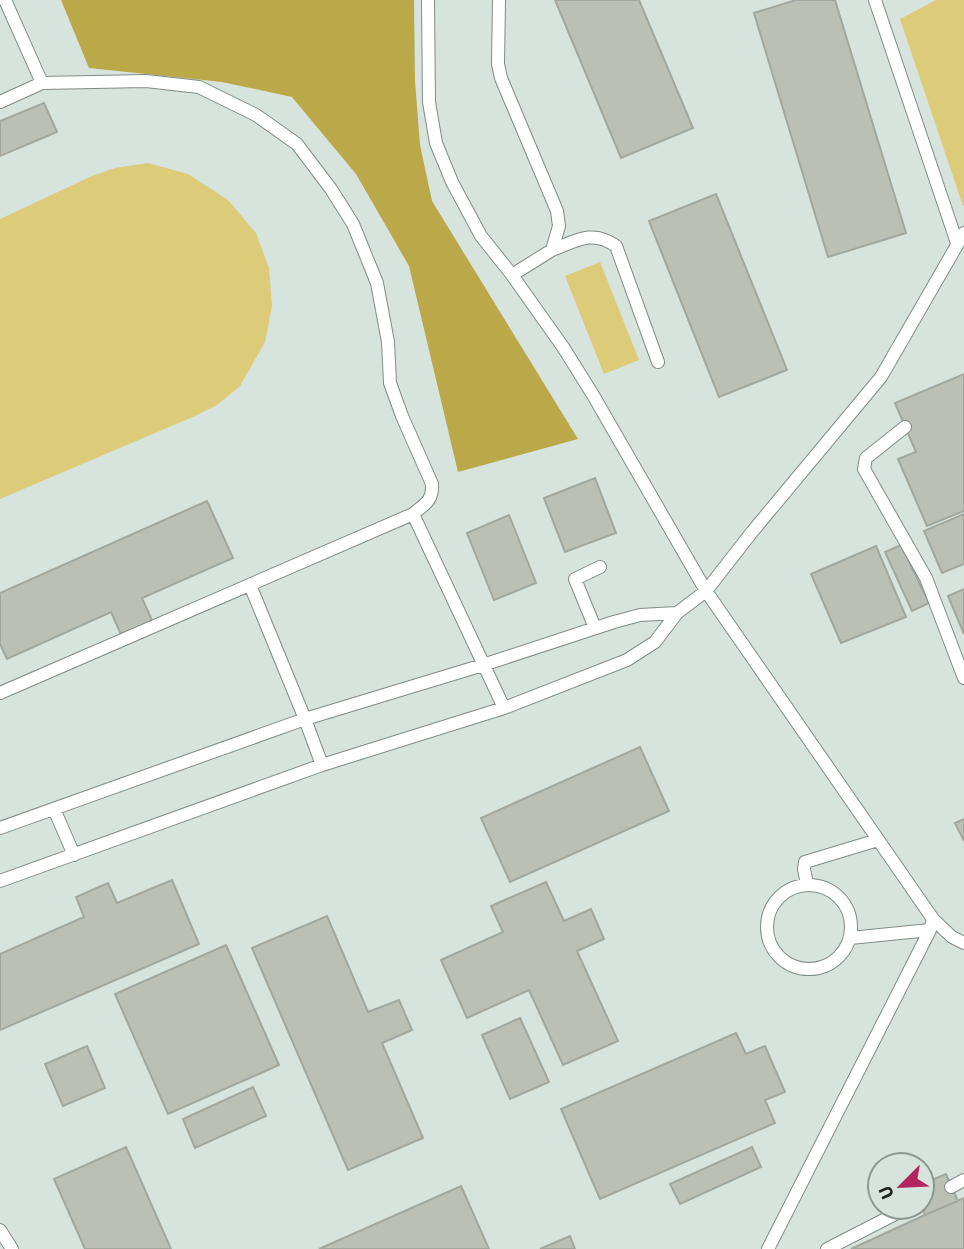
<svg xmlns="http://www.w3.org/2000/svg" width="964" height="1249" font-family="'Source Sans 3',sans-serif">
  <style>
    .green { fill: #dccb79 }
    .forest { fill: #bba848 }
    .building { fill: #bac1b4; stroke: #a1a79c; stroke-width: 2 }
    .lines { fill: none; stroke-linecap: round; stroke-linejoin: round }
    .service-casing { stroke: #808c85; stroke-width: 14 }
    .service { stroke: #fff; stroke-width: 12 }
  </style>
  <rect width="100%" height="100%" fill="#d6e4dd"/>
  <path class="green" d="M936,0H964V205L963,206L900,19Z
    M148,163L188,174L228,200L256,233L269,268L272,306L265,342L240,386L217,405L195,416L0,499V219L92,176L115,168Z
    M600,262L639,360L604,374L565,276Z"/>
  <path class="forest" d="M61,0H414L415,81L420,145L432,201L578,439L458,472L409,266L356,174L292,97L222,82L89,68Z"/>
  <path class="building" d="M555,0H639L693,128L621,158Z
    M796,0H835L906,233L828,257L754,13Z
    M44,103L57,132L0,156V121Z
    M716,194L787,370L719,397L649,221Z
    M964,374V511L927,526L898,459L916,452L895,403Z
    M595,478L616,533L565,552L544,498Z
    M207,501L233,558L142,598L154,625L123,639L111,612L7,659L0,644V593Z
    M964,514V564L942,573L924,531Z
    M509,515L536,583L494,600L467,533Z
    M901,545L929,603L912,611L885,552Z
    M876,546L906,617L841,643L811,574Z
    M964,589V634L948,596Z
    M640,747L669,811L510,882L481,818Z
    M964,819V841L955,823Z
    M172,880L199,944L0,1030V954L84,917L76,897L108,883L117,903Z
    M546,882L564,921L591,909L604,939L577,951L618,1041L563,1065L529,990L467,1018L441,960L503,932L491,906Z
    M327,916L368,1012L399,1000L412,1030L382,1043L423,1138L348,1170L252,948Z
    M226,945L279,1065L168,1114L115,994Z
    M520,1018L549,1082L510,1099L482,1035Z
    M736,1033L746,1054L765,1046L785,1092L765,1100L775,1123L600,1199L561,1109Z
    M87,1046L105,1088L63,1106L45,1064Z
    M253,1087L266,1116L195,1148L183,1119Z
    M126,1147L171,1249H85L54,1179Z
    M752,1147L761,1167L680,1204L670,1184Z
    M946,1174L958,1201L925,1215L922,1207V1184Z
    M461,1186L489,1249H319Z
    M964,1198V1249H851L925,1215Z
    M570,1236L575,1249H540Z"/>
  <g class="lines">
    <g class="service-casing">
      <path id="service" d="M5,0L42,83
        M428,0L429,102L436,143L452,182L481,236L512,275L563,347L593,395L706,591L933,919L952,937L964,943
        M499,0L498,64L501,78L557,211L559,226L552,250L512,275
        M875,0L957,243
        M0,102L42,83L146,81L199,87L256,115L297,144L331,189L353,224L377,283L388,342L390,383L402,416L432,484C433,501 425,504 413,514L0,693
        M552,250C576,241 592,229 616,246L658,362
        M905,427L866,458L864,469L926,578L964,678
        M413,514L504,708
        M250,585L305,719L322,765
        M595,628L575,579L600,567
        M54,809L74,855
        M0,828L305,719L483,665L614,622L640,615L677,613
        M0,881L322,765L504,708L627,660L655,642L677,613L706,591L752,532L881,377L964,233
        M807,884L804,869L805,862L878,840
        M767 927a42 42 0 1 1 84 0a42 42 0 1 1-84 0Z
        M850,938L930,930
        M951,1187L964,1180
        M0,1230L12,1249
        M768,1249L930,930L933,919
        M827,1249L909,1207"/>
    </g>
    <use href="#service" class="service"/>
  </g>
  <g transform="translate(901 1186) rotate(246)"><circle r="33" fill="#d6e4dd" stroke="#8d9892" stroke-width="2"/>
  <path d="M0-5L12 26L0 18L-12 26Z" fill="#b2255e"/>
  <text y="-10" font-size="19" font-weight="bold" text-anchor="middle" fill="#202522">U</text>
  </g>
</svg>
